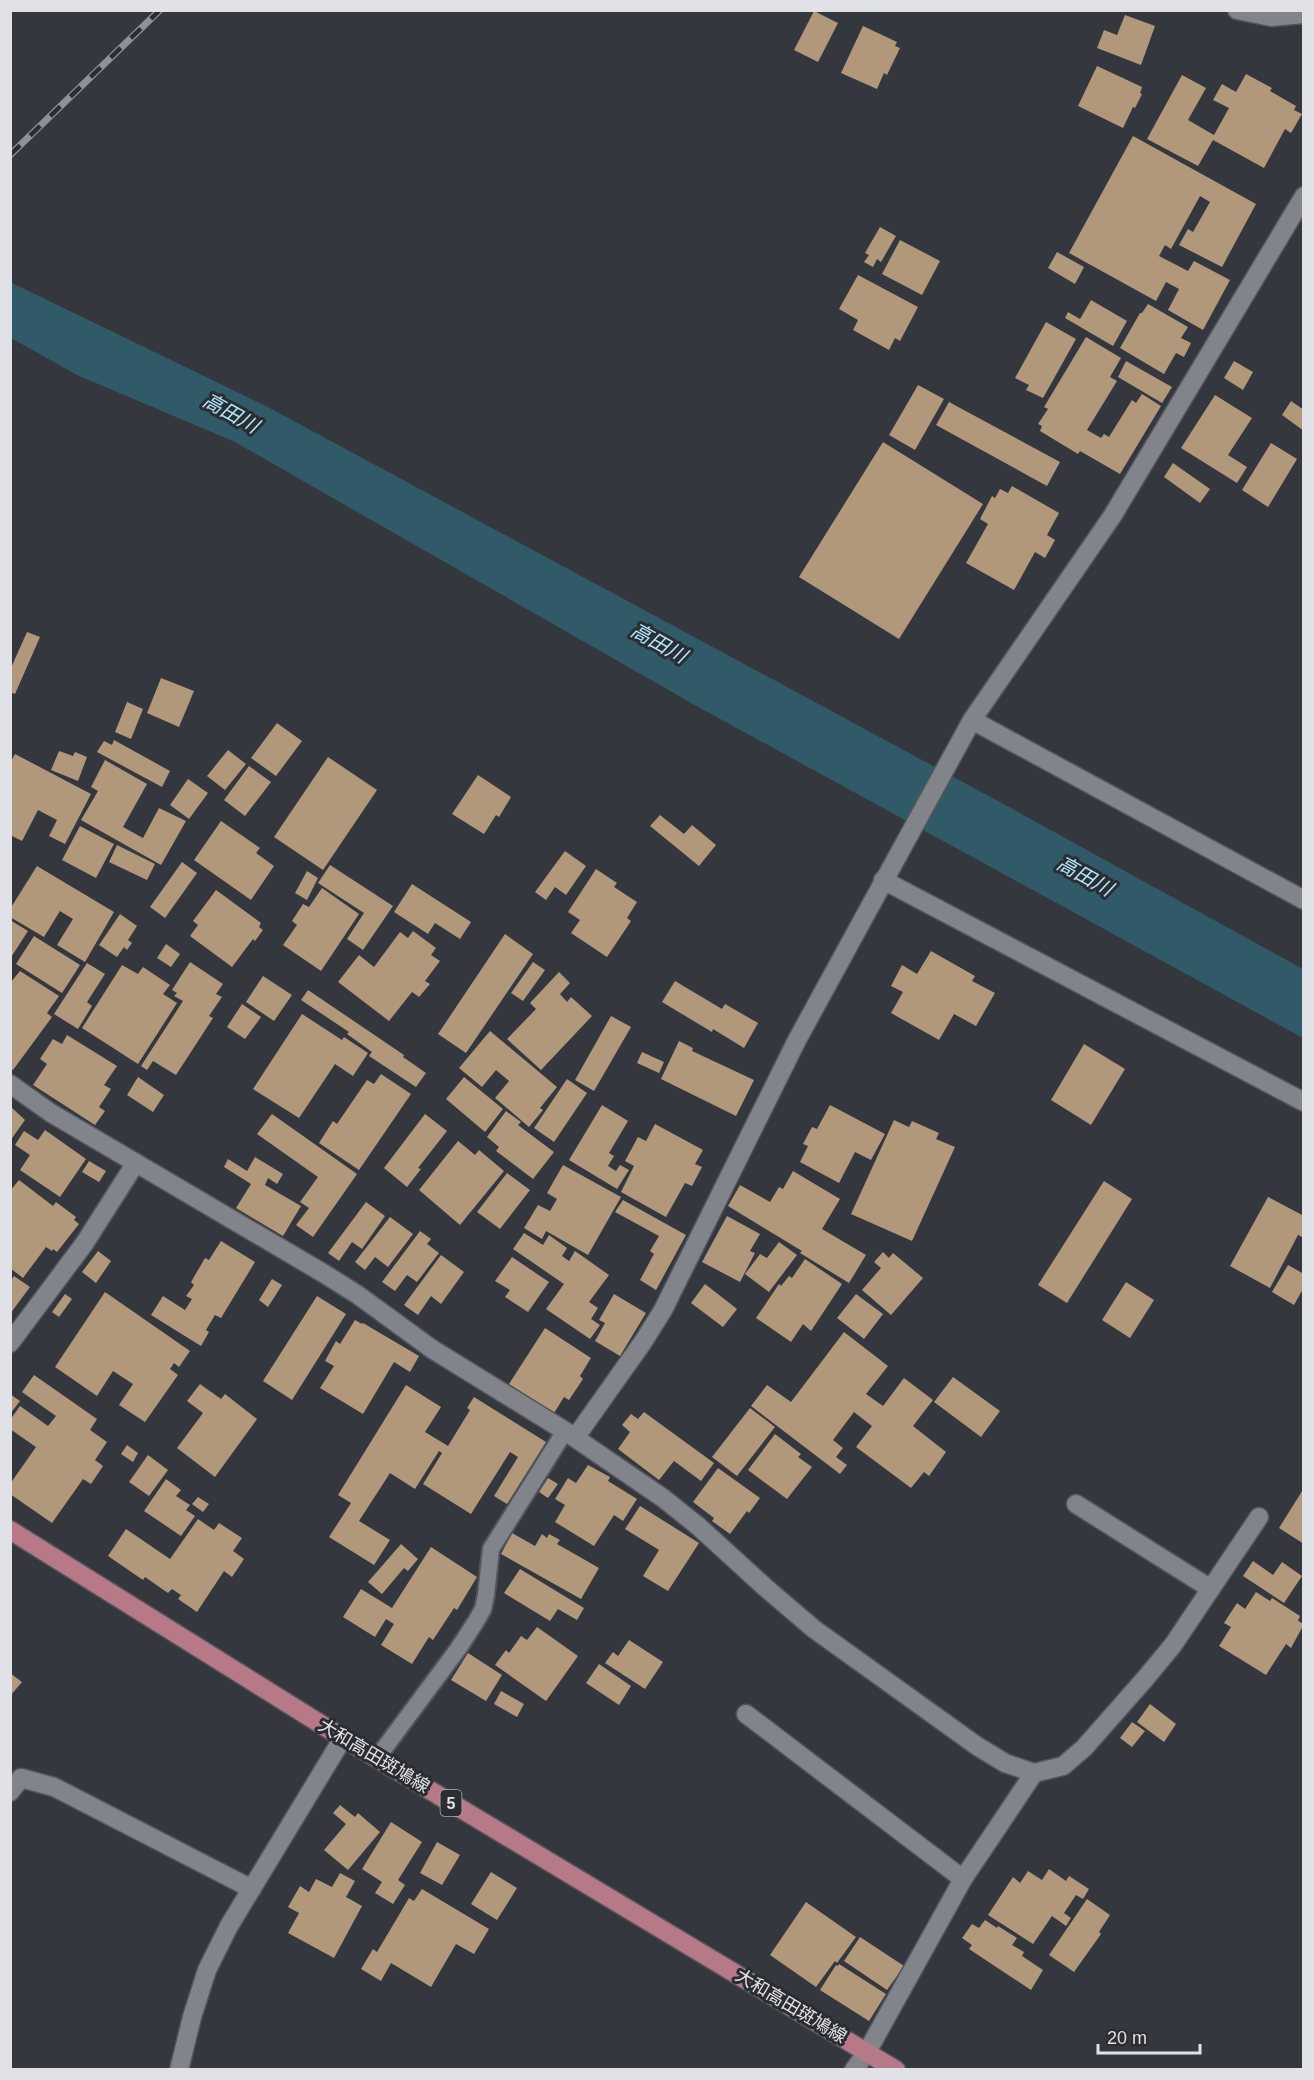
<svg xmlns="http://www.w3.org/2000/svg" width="1314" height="2080" font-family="Arial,'Noto Sans JP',sans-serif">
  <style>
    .water { fill: #305a67 }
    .building { fill: #b2987b }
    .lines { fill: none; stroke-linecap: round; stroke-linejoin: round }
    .lane-casing { stroke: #53555b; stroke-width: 20 }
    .street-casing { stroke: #53555b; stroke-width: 21 }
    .primary-casing { stroke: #53555b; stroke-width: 21 }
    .lane { stroke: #82848c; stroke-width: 16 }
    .street { stroke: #82848c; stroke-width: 18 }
    .primary { stroke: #b77888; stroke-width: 18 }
    .rail-casing { stroke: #909197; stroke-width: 7 }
    .rail { stroke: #2b2d33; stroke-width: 4.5; stroke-dasharray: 14; stroke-linecap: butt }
    .labels { text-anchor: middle; stroke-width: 6; stroke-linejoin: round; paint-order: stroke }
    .shield { fill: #2b2d33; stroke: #aaacb1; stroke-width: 1.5 }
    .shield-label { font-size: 16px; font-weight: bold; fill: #e1e2e7 }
    .street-label { font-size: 18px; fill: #e1e2e7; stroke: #2b2d33 }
    .water-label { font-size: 20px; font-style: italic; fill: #ade9fb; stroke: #2b2d33 }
  </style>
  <rect width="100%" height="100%" fill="#35373e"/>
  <path class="water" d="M10,282L266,406L987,795L1303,969V1038L693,704L235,442L77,375L11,338Z"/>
  <path class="building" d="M814,11L838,23L818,62L794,50Z
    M1125,15L1155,26L1141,65L1097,48L1104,30L1117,35Z
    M863,26L897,42L895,46L900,48L887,75L884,73L877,89L841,73Z
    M1097,66L1142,87L1140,93L1142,94L1135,108L1133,107L1123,128L1078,106Z
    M1246,74L1272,88L1270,91L1296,106L1294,110L1302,114L1291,133L1285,129L1264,168L1213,140L1198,166L1147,139L1182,75L1206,88L1188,120L1214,135L1229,108L1213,100L1222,84L1236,92Z
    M1133,136L1256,204L1222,267L1179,245L1188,229L1193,232L1210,202L1200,196L1171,249L1165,245L1159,256L1188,271L1194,261L1230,280L1203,330L1168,310L1179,289L1166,282L1156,301L1069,253Z
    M880,227L896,236L881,262L877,259L873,267L864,262L869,255L865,253Z
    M900,240L940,261L922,295L882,274Z
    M1057,252L1084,267L1075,284L1048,268Z
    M858,275L918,307L900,341L895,338L889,350L853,330L858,320L839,309Z
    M1091,300L1127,321L1113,346L1065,318L1068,312L1080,319Z
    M1148,304L1188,327L1181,338L1191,343L1184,357L1176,353L1164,374L1120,348L1140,313H1142Z
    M1046,322L1076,339L1043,398L1026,390L1029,385L1015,378Z
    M1086,337L1121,358L1110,377L1117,381L1087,430L1101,438L1104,434L1109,437L1132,400L1136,403L1142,394L1161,406L1120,474L1080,451L1078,454L1040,431L1042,426L1038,424L1048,409L1044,407Z
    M1126,361L1172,387L1162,403L1118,377Z
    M1234,361L1253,372L1243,390L1224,378Z
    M918,385L944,399L915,450L889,435Z
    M1215,395L1252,418L1228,455L1247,467L1237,483L1181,448Z
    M1291,401L1304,410V431L1282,415Z
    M949,402L1060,462L1047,486L936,425Z
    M883,442L983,504L899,639L799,577Z
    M1271,443L1297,459L1268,507L1242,490Z
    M1173,463L1210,489L1200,503L1164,477Z
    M1012,486L1059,513L1047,535L1055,540L1045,558L1035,552L1014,590L966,563L988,524L980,519L992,496L995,498L1000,489L1008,493Z
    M27,632L40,637L15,694L10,692V670Z
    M161,678L194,691L179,727L147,713Z
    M127,702L143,709L131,739L115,732Z
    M277,723L302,741L276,776L251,758Z
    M114,740L170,771L162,787L97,752L104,741L112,745Z
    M228,750L246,764L225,790L207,776Z
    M59,751L73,756L75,752L87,757L78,781L51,770Z
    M15,754L91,794L65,844L49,836L57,820L38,810L22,841L10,835V763Z
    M328,757L377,790L323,870L274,837Z
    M105,760L147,784L123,827L143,838L159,808L186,821L161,865L81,820L98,791L91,787Z
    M249,766L271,782L245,816L224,800Z
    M478,775L511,797L499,817L496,815L484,834L452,814Z
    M188,779L208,793L189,819L170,805Z
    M660,815L684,834L692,825L716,845L699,866L650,826Z
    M221,821L260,848L256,853L274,866L251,900L194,860Z
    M80,826L114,844L96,878L62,860Z
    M117,845L155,864L147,880L109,862Z
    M565,851L586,866L566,895L555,887L546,900L535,892Z
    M182,862L197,873L165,918L150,907Z
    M330,865L393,906L363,950L347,939L364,913L318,883Z
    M37,866L114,912L85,962L57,945L73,919L60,911L44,937L10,917V909Z
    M596,869L617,883L614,887L637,902L627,918L631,921L607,957L571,933L580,920L568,912Z
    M307,871L318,878L307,900L295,893Z
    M412,884L471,922L460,939L435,923L428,934L394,912Z
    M322,888L359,914L321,971L283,945L297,925L292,921L303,904L309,907Z
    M216,890L261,923L259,927L263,930L255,941L253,939L232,967L190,936L198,925L193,921Z
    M120,914L137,926L128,940L132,943L127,950L124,947L117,957L99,945Z
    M10,920L28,931L10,959Z
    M413,931L436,948L431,955L440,961L425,981L430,984L419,997L412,992L389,1021L338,982L359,955L374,967L400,932L408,938Z
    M505,934L533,954L466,1053L438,1034Z
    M34,936L80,965L62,993L16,964Z
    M166,944L180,954L171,967L157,958Z
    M931,951L975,976L972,981L995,993L976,1026L954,1014L939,1040L891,1013L903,992L891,986L902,965L917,974Z
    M190,962L223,984L216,994L222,997L209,1016L213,1018L176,1075L153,1061L147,1070L141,1066L183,1001L174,996L177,993L172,990Z
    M533,962L545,970L523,1001L511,993Z
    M87,963L105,974L87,1002L92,1006L78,1029L54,1014Z
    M122,965L138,974L143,967L170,985L163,994L177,1003L138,1064L82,1028Z
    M20,971L59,996L47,1013L52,1017L13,1070L10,1068V983Z
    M559,972L570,983L560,994L567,1002L571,997L592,1016L541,1070L507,1039L536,1009L530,1003Z
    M263,976L292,995L274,1021L246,1002Z
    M675,981L722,1009L725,1004L758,1023L744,1048L713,1029L712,1032L662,1002Z
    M308,990L404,1055L403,1057L426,1073L416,1087L369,1056L372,1052L347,1034L349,1032L301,1000Z
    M242,1004L261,1017L245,1039L227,1027Z
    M302,1014L342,1040L344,1037L368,1053L353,1076L335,1064L299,1118L253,1089Z
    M611,1016L631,1027L594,1091L575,1080Z
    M490,1031L557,1087L540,1108L543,1110L529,1127L495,1098L509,1081L496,1070L482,1087L459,1068Z
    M67,1035L117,1066L104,1085L111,1089L99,1107L105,1111L95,1125L33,1085L47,1064L40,1059L53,1039L62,1044Z
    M679,1041L693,1048L692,1051L754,1080L736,1116L661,1079Z
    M1084,1044L1125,1069L1091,1125L1051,1100Z
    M642,1052L664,1062L659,1073L637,1063Z
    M381,1074L411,1094L359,1170L319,1143L333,1121L337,1124L367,1080L374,1084Z
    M138,1077L164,1095L153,1112L127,1095Z
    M464,1077L503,1109L485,1132L446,1099Z
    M567,1079L587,1093L554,1142L534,1128Z
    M602,1105L628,1121L609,1153L614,1156L608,1166L616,1171L620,1165L629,1170L617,1189L569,1160Z
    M830,1105L885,1134L871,1160L855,1152L839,1183L800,1162L808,1146L803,1144L812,1127L817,1129Z
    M10,1106L25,1120L10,1141Z
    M506,1111L521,1122L518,1125L554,1152L533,1179L496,1151L499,1147L487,1137Z
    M272,1114L357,1174L313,1237L296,1225L309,1208L300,1202L318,1177L257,1134Z
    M425,1114L447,1131L418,1168L421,1169L407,1187L384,1168Z
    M894,1120L909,1127L912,1121L939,1133L936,1139L955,1147L912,1241L851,1214Z
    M655,1124L703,1150L695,1164L702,1167L692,1186L685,1183L666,1217L621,1192L634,1166L625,1161L638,1137L646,1141Z
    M45,1130L86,1159L60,1197L20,1170L30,1155L15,1145L24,1131L38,1140Z
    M458,1141L475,1155L479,1150L504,1171L460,1225L419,1190Z
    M255,1157L283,1174L277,1184L268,1178L265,1185L301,1206L283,1236L236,1208L251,1184L224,1167L228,1159L247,1171Z
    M89,1161L106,1171L99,1182L82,1172Z
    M563,1165L621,1197L588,1255L546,1231L542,1239L524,1228L538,1205L550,1211L557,1199L547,1193Z
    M793,1171L840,1199L822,1229L866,1255L849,1283L800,1253L802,1251L728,1206L740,1185L770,1202L779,1187L783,1189Z
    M507,1173L530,1190L500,1229L477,1212Z
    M19,1180L53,1206L56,1202L76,1217L74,1220L79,1224L57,1252L53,1249L52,1251L46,1247L23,1278L10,1268V1191Z
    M1104,1181L1132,1199L1067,1303L1038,1285Z
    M1268,1197L1304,1216V1238L1298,1235L1270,1288L1230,1266Z
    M623,1200L686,1235L656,1290L640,1280L654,1254L650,1251L659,1236L615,1212Z
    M366,1202L385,1216L362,1249L352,1242L339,1261L328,1253Z
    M727,1216L760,1234L750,1251L755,1253L740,1282L702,1262Z
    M390,1217L413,1234L388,1267L375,1257L365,1270L355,1262Z
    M420,1231L431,1239L427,1244L439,1253L417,1282L407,1275L395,1291L382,1282Z
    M524,1233L543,1245L549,1235L567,1248L562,1256L569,1261L575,1251L609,1275L589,1302L598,1308L591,1319L600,1325L590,1339L546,1309L564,1284L513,1249Z
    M221,1241L255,1262L221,1318L215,1315L206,1330L209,1332L201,1346L151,1315L163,1296L185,1310L192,1299L186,1296L194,1285L191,1282L205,1258L209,1260Z
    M779,1242L797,1255L769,1292L745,1274L760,1254L767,1258Z
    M98,1251L111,1261L96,1283L82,1272Z
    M883,1252L889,1258L893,1253L923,1278L891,1315L862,1290L881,1268L874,1262Z
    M441,1255L464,1272L441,1304L431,1296L418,1315L404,1305Z
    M512,1257L549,1282L528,1312L505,1297L510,1290L495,1281Z
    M805,1259L842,1284L811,1331L803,1324L791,1342L756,1318L779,1284L781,1286L789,1276L792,1278Z
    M1288,1265L1304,1274V1287L1294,1305L1272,1292Z
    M14,1276L30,1287L10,1314V1282Z
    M272,1279L282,1285L268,1307L259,1300Z
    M1126,1282L1154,1300L1130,1338L1102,1320Z
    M705,1284L737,1309L723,1327L691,1303Z
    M105,1292L190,1351L179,1367L174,1363L170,1369L178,1375L145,1422L119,1405L133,1384L113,1371L97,1396L55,1367Z
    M65,1294L72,1299L59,1317L52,1312Z
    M614,1294L646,1313L620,1356L595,1341L605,1323L599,1320Z
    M856,1294L883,1314L864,1339L837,1318Z
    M317,1296L346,1314L292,1400L263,1381Z
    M355,1320L362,1324L363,1323L419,1356L410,1372L394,1362L363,1414L320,1388L334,1366L325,1361L336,1341L340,1344Z
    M545,1328L591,1358L580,1376L583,1379L569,1400L564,1397L554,1413L509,1384Z
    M844,1332L888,1366L866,1394L883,1406L904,1378L933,1400L913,1426L946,1452L929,1476L924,1472L911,1488L856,1447L872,1426L854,1412L833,1440L843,1448L836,1457L847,1465L840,1474L751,1406L767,1385L791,1402Z
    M34,1375L97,1419L90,1430L107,1442L95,1460L103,1466L91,1484L83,1479L52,1523L10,1494V1484L36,1447L10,1429V1420L20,1406L48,1426L56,1416L22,1392Z
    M953,1377L1000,1411L981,1437L934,1402Z
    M200,1384L221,1399L225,1394L257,1419L215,1477L177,1448L203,1413L187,1401Z
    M406,1385L441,1407L425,1432L448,1446L470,1410L467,1408L474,1397L546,1442L507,1504L494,1496L518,1457L510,1452L471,1514L423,1484L442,1453L439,1451L415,1489L390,1473L359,1521L390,1540L374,1565L329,1537L351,1503L338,1495Z
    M10,1394L20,1401L10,1414Z
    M750,1408L775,1427L737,1476L712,1457Z
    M644,1412L714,1463L701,1481L674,1461L659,1480L618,1449L630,1432L622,1425L631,1414L638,1419Z
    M775,1434L801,1454L798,1457L812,1467L787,1499L748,1470Z
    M127,1445L138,1453L133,1462L121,1454Z
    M148,1455L168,1470L149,1496L129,1482Z
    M588,1465L610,1477L608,1481L637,1499L623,1521L614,1515L594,1546L555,1522L565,1505L555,1499L568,1478L576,1483Z
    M718,1468L760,1498L749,1513L747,1511L730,1534L712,1521L714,1518L693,1502Z
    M548,1478L558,1484L548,1498L539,1492Z
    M166,1479L181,1490L176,1496L190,1505L186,1510L195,1516L181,1536L144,1511Z
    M1304,1488V1544L1279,1528Z
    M198,1497L209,1504L203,1512L192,1504Z
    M640,1506L699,1543L668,1591L643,1576L659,1550L625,1529Z
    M198,1519L214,1530L219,1523L242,1538L233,1551L244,1559L232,1577L224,1571L197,1612L178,1599L181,1595L172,1589L168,1593L145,1577L143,1580L108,1556L126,1529L170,1559Z
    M512,1533L535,1546L542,1534L547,1538L549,1534L560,1540L557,1544L599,1568L581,1599L501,1554Z
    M401,1544L418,1559L408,1571L404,1568L382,1594L368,1582Z
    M431,1547L477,1577L457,1610L454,1608L433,1640L429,1637L412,1664L381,1645L394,1624L386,1619L375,1637L343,1617L361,1589L392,1608Z
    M1253,1561L1273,1575L1282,1562L1302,1576L1284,1603L1243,1576Z
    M520,1569L584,1608L577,1620L558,1609L550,1621L504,1593Z
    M1256,1592L1270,1601L1272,1598L1300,1616L1298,1621L1304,1624L1291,1648L1286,1644L1266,1675L1219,1646L1231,1627L1224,1623L1237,1603L1245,1609Z
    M537,1627L578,1656L546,1701L495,1665L506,1650L509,1653L521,1636L527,1640Z
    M629,1640L663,1662L645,1689L605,1663L613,1652L618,1656Z
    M468,1653L502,1675L486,1701L451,1680Z
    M599,1664L631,1686L619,1705L586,1683Z
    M10,1673L22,1682L10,1696Z
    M501,1691L524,1704L517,1717L494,1704Z
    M1150,1704L1176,1724L1164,1742L1137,1722Z
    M1132,1722L1145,1731L1132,1747L1120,1738Z
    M340,1805L355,1817L358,1813L380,1832L348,1870L324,1850L346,1824L333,1813Z
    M391,1822L422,1842L398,1880L405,1885L393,1904L375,1893L382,1882L362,1869Z
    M437,1842L460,1855L442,1885L420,1873Z
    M1049,1869L1066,1881L1069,1876L1089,1889L1083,1899L1076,1895L1064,1913L1071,1918L1066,1926L1052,1916L1033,1944L988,1915L1013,1877L1020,1883L1028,1871L1042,1880Z
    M491,1872L517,1888L497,1920L471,1904Z
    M340,1873L355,1881L346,1897L362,1906L334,1958L288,1933L299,1913L288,1907L300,1886L309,1892L316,1879L332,1887Z
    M422,1889L489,1929L474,1954L456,1944L431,1987L391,1963L381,1981L361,1969L373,1949L377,1952L409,1898L414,1901Z
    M1087,1899L1110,1915L1099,1932L1101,1934L1074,1972L1049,1955Z
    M806,1902L856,1937L837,1963L835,1961L816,1987L770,1955Z
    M985,1920L997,1928L998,1926L1017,1938L1012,1945L1024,1952L1022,1956L1043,1970L1031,1990L969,1949L972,1945L962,1938L972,1924L979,1928Z
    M860,1937L904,1966L887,1990L844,1961Z
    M839,1964L886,1994L869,2021L820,1990L836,1965L838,1966Z"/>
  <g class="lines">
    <g class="lane-casing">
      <path id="lane" d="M377,1758L458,1649L475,1623L483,1609L486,1595L491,1549L565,1431"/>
    </g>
    <g class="street-casing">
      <path id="street" d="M1237,10L1271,17L1304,14
        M972,720L1304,900
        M883,880L1304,1102
        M10,1084L51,1113L323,1273L358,1295L432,1349L565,1431L663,1498L698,1526L766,1588L814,1629L977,1746L1005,1763L1034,1773L1063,1766L1084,1748L1144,1680L1173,1645L1259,1517
        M10,1343L84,1244L135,1164
        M575,1438L643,1342L663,1310L797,1040L972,720L1113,515L1304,196
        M1076,1504L1211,1589
        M746,1714L963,1879
        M10,1792L21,1778L54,1787L252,1889
        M179,2070L192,2017L207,1970L229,1926L343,1738
        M854,2070L867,2052L963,1879L1034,1773"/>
    </g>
    <g class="primary-casing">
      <path id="primary" d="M10,1530L343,1738L896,2070"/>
    </g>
    <use href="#lane" class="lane"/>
    <use href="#street" class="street"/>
    <use href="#primary" class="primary"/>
    <g class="rail-casing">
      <path id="rail" d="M10,155L160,10"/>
    </g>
    <use href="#rail" class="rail"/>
  </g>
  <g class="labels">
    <rect class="shield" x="440.5" y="1790" width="21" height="26" rx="4.5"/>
    <g class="shield-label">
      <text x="451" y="1809">5</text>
    </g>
    <g class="street-label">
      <text transform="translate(374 1756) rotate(31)" y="6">大和高田斑鳩線</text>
      <text transform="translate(791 2006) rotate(31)" y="6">大和高田斑鳩線</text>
    </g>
    <g class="water-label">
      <text transform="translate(231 413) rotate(29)" y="7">高田川</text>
      <text transform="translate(659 643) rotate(29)" y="7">高田川</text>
      <text transform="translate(1085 876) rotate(29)" y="7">高田川</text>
    </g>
  </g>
  <rect width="1314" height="2080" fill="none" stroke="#e1e2e7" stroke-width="24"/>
  <path d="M1098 2044v9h102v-9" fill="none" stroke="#e1e2e7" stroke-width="3"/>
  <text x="1107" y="2044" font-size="18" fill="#e1e2e7" stroke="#2b2d33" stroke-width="4.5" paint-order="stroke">20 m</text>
</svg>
